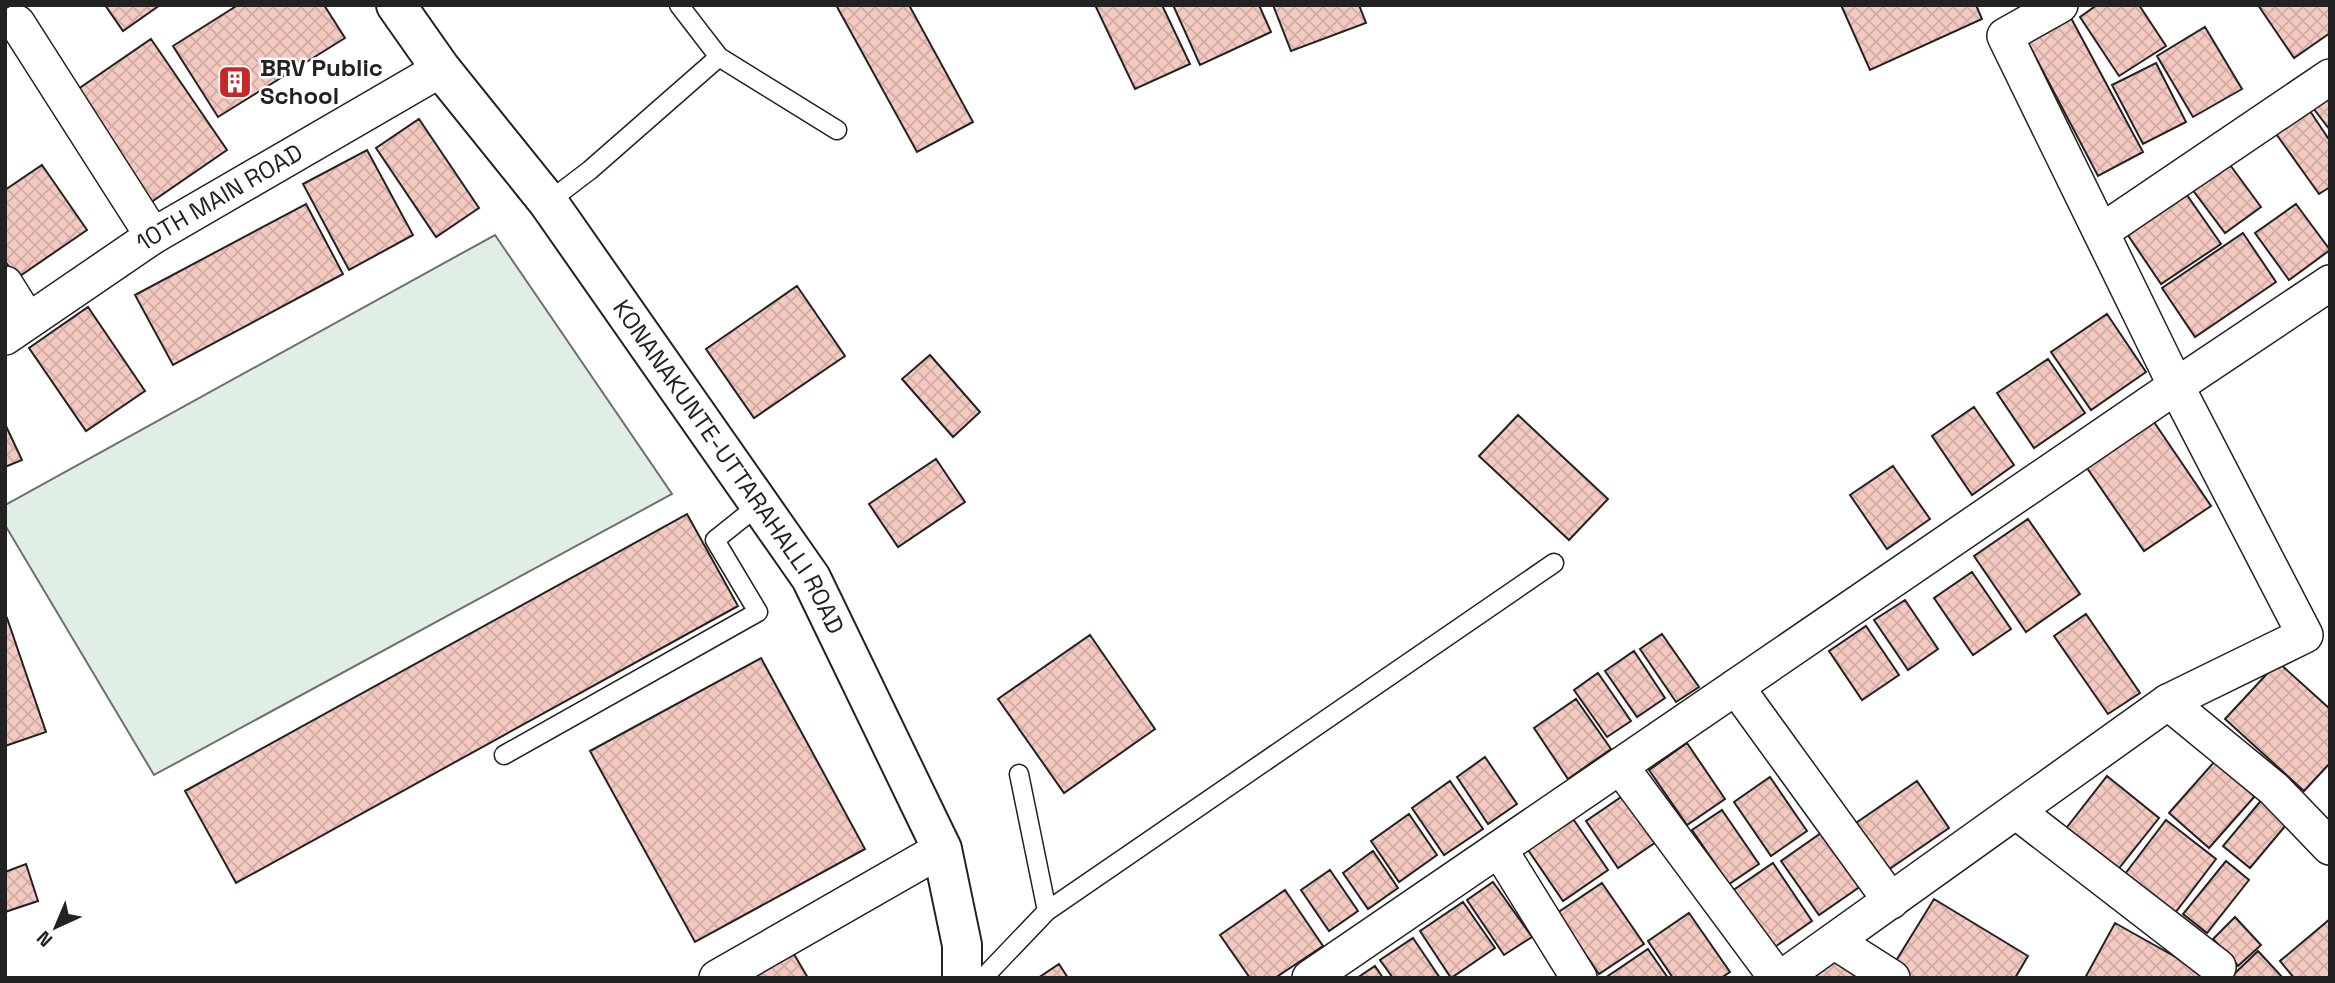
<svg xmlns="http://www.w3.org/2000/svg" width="2335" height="983" font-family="'Space Grotesk',sans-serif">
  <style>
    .pitch { fill: #e0efe3; stroke: #6f6f6f; stroke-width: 2 }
    .building { fill: url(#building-cross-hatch); stroke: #222; stroke-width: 2 }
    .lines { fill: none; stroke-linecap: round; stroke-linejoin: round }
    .service-casing { stroke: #222; stroke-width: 21 }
    .minor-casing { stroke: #222; stroke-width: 38 }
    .secondary-casing { stroke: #222; stroke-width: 42 }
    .service { stroke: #fff; stroke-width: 18 }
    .minor { stroke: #fff; stroke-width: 35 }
    .secondary { stroke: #fff; stroke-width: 38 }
    .labels { text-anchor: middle; stroke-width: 5; stroke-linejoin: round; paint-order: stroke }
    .poi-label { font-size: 24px; font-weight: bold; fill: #222; stroke: #fff; text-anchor: start }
    .street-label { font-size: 24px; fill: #222; stroke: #fff }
  </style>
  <defs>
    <pattern id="building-cross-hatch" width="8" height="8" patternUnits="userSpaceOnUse" patternTransform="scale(1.75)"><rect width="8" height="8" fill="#f3c9c0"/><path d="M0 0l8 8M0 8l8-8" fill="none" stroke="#d0aca5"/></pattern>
  </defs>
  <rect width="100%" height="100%" fill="#fff"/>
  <path class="pitch" d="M495,235L672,494L154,775L5,525V505Z"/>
  <path class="building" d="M105,5H160L123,31Z
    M238,5H324L345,38L218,117L173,46Z
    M238,5H324L345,38L218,117L173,46Z
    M836,5H909L973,122L917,152Z
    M1095,5H1162L1190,64L1135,89Z
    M1173,5H1259L1271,32L1200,65Z
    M1273,5H1359L1366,23L1291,51Z
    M1841,5H1976L1982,19L1870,70Z
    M2097,5H2139L2166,46L2119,76L2080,17Z
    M2258,5H2330V33L2294,58Z
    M2071,18L2143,152L2098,176L2027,41Z
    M2205,27L2242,89L2193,117L2157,56Z
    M151,39L227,150L144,207L68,96Z
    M2156,63L2186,122L2143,144L2112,85Z
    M2330,84V130L2307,100Z
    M2308,108L2330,141V187L2319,194L2274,131Z
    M419,119L479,208L436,237L376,148Z
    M367,150L413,235L349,270L303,184Z
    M2222,154L2261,207L2225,233L2186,181Z
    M42,165L87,230L17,278L5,261V190Z
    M2180,185L2221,244L2161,284L2121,225Z
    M306,204L343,274L173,365L135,295Z
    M2296,204L2330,250L2289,280L2255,233Z
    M2243,233L2276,282L2195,337L2162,288Z
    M797,286L845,356L754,418L706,349Z
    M88,307L145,391L86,431L29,348Z
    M2107,314L2146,372L2091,410L2051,352Z
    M930,355L980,412L953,437L902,379Z
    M2048,359L2085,413L2034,448L1997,393Z
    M1974,407L2014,465L1972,495L1932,436Z
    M1518,415L1608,499L1569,540L1479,456Z
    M2154,422L2211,506L2144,551L2087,468Z
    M5,424L22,460L5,467Z
    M936,459L965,502L898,547L869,504Z
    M1893,466L1930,519L1887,549L1850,495Z
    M687,514L738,606L236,883L185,791Z
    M2028,519L2080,594L2026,632L1974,556Z
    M1972,572L2011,629L1973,655L1934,598Z
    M1905,600L1938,649L1908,670L1874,620Z
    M2086,614L2140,693L2108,714L2054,636Z
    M7,618L46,732L5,746V619Z
    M1866,626L1899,675L1862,700L1829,651Z
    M1662,634L1699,687L1676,702L1640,649Z
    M1090,635L1155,729L1064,793L998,699Z
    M1634,651L1665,698L1637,717L1605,671Z
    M761,658L865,849L695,942L590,751Z
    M2278,662L2330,709V763L2304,791L2225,719Z
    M1598,673L1631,721L1607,737L1574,690Z
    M1576,699L1611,749L1568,779L1534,728Z
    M1687,743L1725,799L1687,825L1649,770Z
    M1485,757L1517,804L1488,824L1457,777Z
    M2215,761L2255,796L2209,848L2169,813Z
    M2107,776L2159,818L2116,872L2064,831Z
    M1770,777L1807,831L1771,856L1734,802Z
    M1450,781L1483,829L1444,855L1412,808Z
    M1917,781L1949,828L1885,872L1853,825Z
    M1627,793L1659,840L1618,868L1586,821Z
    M2264,797L2291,819L2250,868L2223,846Z
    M1722,810L1759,864L1729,884L1692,830Z
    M1569,813L1608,870L1563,901L1524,844Z
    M1409,814L1437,855L1399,882L1371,841Z
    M2166,820L2216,859L2175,913L2125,874Z
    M1824,831L1861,886L1819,915L1781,861Z
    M1373,851L1398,888L1368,909L1343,873Z
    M2226,861L2249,880L2207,933L2183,914Z
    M1773,863L1812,921L1772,949L1732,891Z
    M26,864L38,901L5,912V872Z
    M1330,870L1358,911L1329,931L1301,890Z
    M1493,882L1532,937L1504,955L1467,900Z
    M1602,883L1644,944L1599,974L1557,913Z
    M1285,890L1323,946L1275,978H1250L1220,935Z
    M1934,899L2028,956L2015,978H1905L1891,969Z
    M1463,902L1495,948L1451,978L1420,931Z
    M1689,913L1730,972L1721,978H1673L1648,941Z
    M2235,917L2261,945L2238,966L2213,939Z
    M2330,919V978H2294L2280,961Z
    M2115,923L2213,978H2085Z
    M1413,938L1440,978H1393L1380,960Z
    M791,949L808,978H741Z
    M1648,949L1668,978H1605Z
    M2258,951L2283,978H2230Z
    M1828,953L1862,978H1810Z
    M1059,964L1068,978H1038Z
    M1375,966L1383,978H1357Z"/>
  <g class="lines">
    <g class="service-casing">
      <path id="service" d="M719,57L837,130
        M548,202L590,170L719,57L679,5
        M504,755L758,612L715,540L760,504
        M1019,774L1047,911
        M983,978L1047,911L1554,563"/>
    </g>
    <g class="minor-casing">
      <g id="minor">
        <path d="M2060,5L2005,36L2176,386L2330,283"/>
        <path d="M17,23L153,236"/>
        <path d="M2101,232L2330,77"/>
        <path d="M5,284L28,321"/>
        <path id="s1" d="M5,337L153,236L441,69"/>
        <path d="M1736,687L1891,901"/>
        <path d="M2168,702L2274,789L2330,847"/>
        <path d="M1620,766L1777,978"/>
        <path d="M2016,811L2218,967"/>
        <path d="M1499,849L1579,978"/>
        <path d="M1834,941L1892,978"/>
        <path d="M717,978L942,849"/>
        <path d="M1310,978L2176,386L2305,635L2168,702L1782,978"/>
      </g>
    </g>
    <g class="secondary-casing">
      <g id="secondary">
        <path id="s2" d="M396,5L441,69L548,202L811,578L942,849L962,945V978"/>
      </g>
    </g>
    <use href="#service" class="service"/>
    <use href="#minor" class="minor"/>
    <use href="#secondary" class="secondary"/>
  </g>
  <defs>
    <g id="building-square" transform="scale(1.75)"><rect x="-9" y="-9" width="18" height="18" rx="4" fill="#c62828" stroke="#fff"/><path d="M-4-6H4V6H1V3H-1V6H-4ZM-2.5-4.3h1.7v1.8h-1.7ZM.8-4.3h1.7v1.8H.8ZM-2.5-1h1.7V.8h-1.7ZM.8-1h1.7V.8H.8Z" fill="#fff"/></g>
  </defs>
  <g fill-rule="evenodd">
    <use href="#building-square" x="235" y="82"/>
  </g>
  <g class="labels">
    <g class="poi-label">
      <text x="260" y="76">BRV Public<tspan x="260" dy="28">School</tspan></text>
    </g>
    <g class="street-label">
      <text dy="8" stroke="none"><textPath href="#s1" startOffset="256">10TH MAIN ROAD</textPath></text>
      <text dy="8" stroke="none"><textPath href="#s2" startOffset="570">KONANAKUNTE-UTTARAHALLI ROAD</textPath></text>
    </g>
  </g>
  <rect width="2335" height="983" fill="none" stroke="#222222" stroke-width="14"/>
  <g transform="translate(56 927) rotate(224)" stroke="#ffffff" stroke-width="5" paint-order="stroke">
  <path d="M0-5L12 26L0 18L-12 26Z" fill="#222222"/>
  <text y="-10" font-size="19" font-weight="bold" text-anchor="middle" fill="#222222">N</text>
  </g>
</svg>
